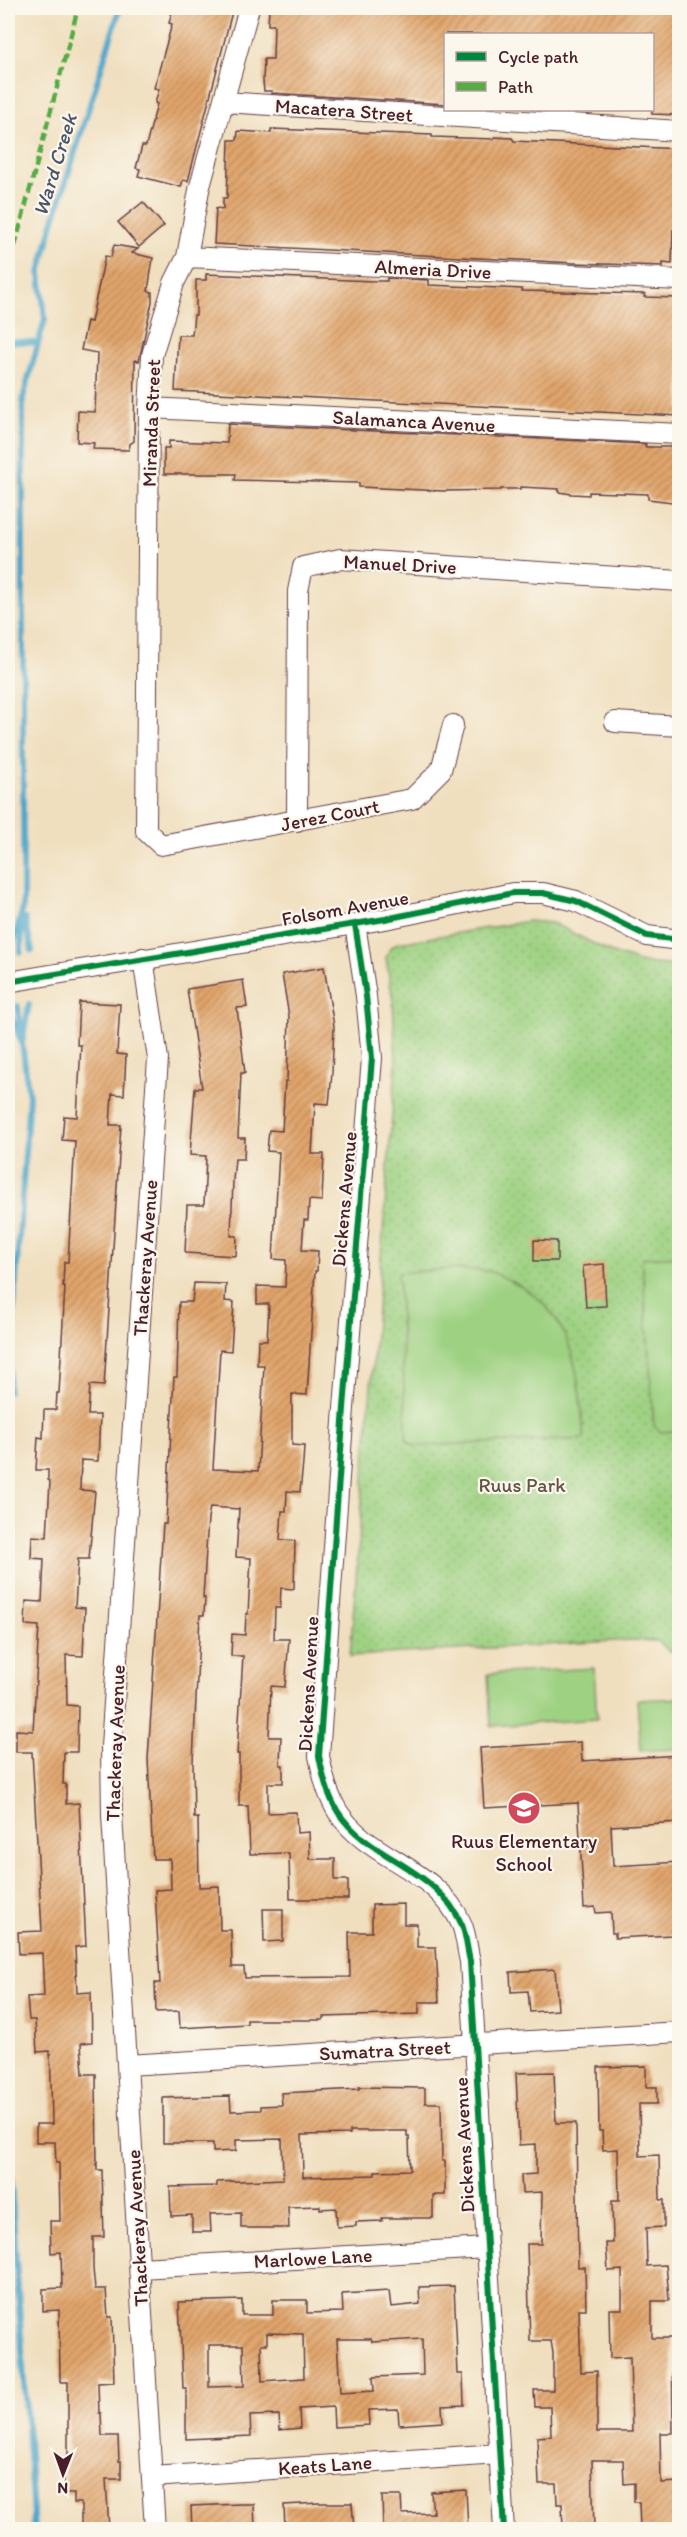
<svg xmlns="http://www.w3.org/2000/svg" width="687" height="2537" font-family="Itim,sans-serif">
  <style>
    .grass { fill: url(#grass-dots); stroke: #747856; stroke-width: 1.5 }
    .pitch { fill: #9ed182; stroke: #747856; stroke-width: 1.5 }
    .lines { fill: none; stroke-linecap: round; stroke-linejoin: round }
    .stream { stroke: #4ba5c9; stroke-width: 6 }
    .building { fill: url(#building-hatch); fill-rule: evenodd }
    .minor-casing { stroke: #633c41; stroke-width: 22 }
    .minor { stroke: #fff; stroke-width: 20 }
    .quiet { stroke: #57aa44; stroke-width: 4.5; stroke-dasharray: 9 4.5; stroke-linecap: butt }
    .cycleway-casing { stroke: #fbf7ec; stroke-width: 10 }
    .cycleway { stroke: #00873e; stroke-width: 6 }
    .labels { text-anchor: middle; stroke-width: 4.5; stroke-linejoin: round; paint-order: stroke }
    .street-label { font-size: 20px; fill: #4a1f2b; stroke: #fbf7ec }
    .park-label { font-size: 20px; fill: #635445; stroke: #fbf7ec }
    .poi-label { font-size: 20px; fill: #4a1f2b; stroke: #fbf7ec }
    .water-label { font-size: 21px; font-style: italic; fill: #4a556a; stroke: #fbf7ec }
  </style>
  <defs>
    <pattern id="grass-dots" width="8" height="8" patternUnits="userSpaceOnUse" patternTransform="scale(1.5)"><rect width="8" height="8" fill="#9ed182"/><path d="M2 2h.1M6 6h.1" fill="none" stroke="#8ab370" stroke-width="1.8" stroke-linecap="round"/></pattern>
    <pattern id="building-hatch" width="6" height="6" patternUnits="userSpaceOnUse" patternTransform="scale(1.5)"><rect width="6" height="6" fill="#e1a56c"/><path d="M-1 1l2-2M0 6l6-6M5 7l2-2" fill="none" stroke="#b88659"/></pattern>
  </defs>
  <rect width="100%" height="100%" fill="#fbf7ec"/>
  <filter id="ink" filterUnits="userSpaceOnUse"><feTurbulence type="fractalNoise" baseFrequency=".0167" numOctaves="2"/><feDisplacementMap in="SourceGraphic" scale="12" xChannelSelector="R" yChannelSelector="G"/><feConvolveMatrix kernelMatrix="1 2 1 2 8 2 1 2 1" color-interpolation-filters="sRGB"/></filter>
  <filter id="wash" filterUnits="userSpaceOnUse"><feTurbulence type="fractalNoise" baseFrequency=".008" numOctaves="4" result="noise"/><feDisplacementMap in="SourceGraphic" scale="24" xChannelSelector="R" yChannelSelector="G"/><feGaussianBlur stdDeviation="1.35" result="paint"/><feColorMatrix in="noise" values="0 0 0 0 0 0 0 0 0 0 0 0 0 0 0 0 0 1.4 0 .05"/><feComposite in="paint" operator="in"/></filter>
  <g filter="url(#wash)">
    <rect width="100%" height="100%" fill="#f0dfbf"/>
    <path class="grass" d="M528,921L553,923L610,952L642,963L679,966V1650L669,1651L657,1641L632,1640L350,1656L396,1064L393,1001L386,958L390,948L398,943Z"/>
    <path class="pitch" d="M679,1256V1431L661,1432L654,1426L642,1258Z
      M450,1269C463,1270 478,1269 491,1272C499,1274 506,1279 512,1282C576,1311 579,1378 584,1439L415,1446L407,1441L398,1273Z
      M594,1668L597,1719L491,1726L488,1674Z
      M679,1698V1749L641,1751L637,1700Z"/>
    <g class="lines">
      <path class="stream" d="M8,341L37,343
        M25,919L32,951
        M21,952L22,918
        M10,954L23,908V398L45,319L40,273L52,226L120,8
        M18,1006L21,1034
        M8,1009L22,1043L29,1097L8,1391
        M22,1043L29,1004
        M8,2140L34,2530"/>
    </g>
    <g id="blocks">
      <path class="building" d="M173,8H233L188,181L183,180L181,187L138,176L140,169L136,168L142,146H146L157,104L155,103L159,89L154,88L172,24L169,23Z
        M269,8H680L676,78H680V115L652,114V34H446V104L271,93L272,91H264L263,81L264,59H273L274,25H268Z
        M271,129L432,135V137L494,139V137L512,138L514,141L680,149L678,230H673L672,264L663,263V266L575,263L214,244L216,208L223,209V198H227L229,140H237L238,131L271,133Z
        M143,202L164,226L139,247L118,222Z
        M114,245L138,249L132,253L153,258L148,291L152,292V302L139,361L135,360L134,441L130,444L129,450L93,449L94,443L77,442L78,411L95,412L97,353L81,350L87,321L91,322L105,256L111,257Z
        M206,274L373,281H387V278L429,280V285L522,289V291L645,294L644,297L680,298V416L175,391L178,335H192L194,315H196V280H206Z
        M228,424L646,444L645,447H680V503L648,499V494L589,492V495L572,494L559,492V489L520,487V489H501V490L444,491L359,487V483L235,480L236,474H164V448H169V441L227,443Z
        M324,967L334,1026L332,1073L329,1104L315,1103L312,1154H324L322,1201L309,1200L308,1220H304L302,1250L318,1251L317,1271H315L307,1395L292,1394V1445L304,1446L303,1463L300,1492L287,1491L286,1511H282L280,1540L295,1541L294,1589L281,1588L280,1608H275L274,1639H289L285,1687L271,1686L269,1737H281L280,1765H283V1783H268V1813L296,1812L297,1833L309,1832L310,1859H335V1880H348V1899H290L289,1853L250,1854L248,1806H239V1754H237L243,1656H231L232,1634L245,1635L246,1614H248L251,1558L236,1557L239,1509L210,1507L208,1518L203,1598H205L204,1615H200L193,1762L194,1818H198L199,1887L219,1886L220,1930H231L232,1967H244L245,1978L350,1977L349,1932H372V1905L404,1904V1924H417V1947H436L439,2002H419V2014L323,2017V2020H247V2024L180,2028L179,2011L156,2012L155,1983H160L155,1890L171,1889L170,1859H153L148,1759L163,1524H166L174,1377H177L179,1302H192L194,1283L226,1284L225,1301L234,1302L231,1351L220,1350L213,1469L258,1471L264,1365H257L258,1340H267L269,1304H257V1286L285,1287L286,1260L273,1259L279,1152L267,1151L269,1130L282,1131L285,1081H287L289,1016L282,974Z
        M243,980L247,1007L237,1008L245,1073H241L238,1138H245L244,1159H235L233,1180L231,1236H237L236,1256L185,1253L187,1205H204L206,1156L190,1155L195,1088H202L187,989Z
        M79,1002L120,1004L117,1054L126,1055L124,1095L112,1094L110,1125H121L104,1386L90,1385L88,1415H100L98,1461L81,1460L80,1490L95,1491L89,1559H78L75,1607L85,1608L83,1656L66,1655L67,1705L78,1706L77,1752H64L63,1784H66V1804L79,1803L86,1946L75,1947L77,1993L91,1992L92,2042L81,2043L83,2074H96L97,2170H102L104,2237H93V2269L95,2289H106L108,2317H112L114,2382L98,2383L99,2413H101L102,2436H118L119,2461H121V2479H106L109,2529H81V2503H74V2494H64V2462H68V2382H60L59,2310L43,2311V2289L62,2288L61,2252L51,2253L50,2221H60L59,2163H56L55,2142H36V2124H52L51,2080L50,2051L37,2052L35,2020H29L27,1997L44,1996L42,1953L19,1954L18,1932L42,1931L32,1752H16V1730L33,1731L39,1626L25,1625L26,1601L42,1602L44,1559L31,1558L32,1536L47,1537L50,1481L48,1480V1470H36L38,1437L43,1438L44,1410H56L57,1393H59L65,1286H63L64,1262H68L75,1141L62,1140L64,1116L77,1117L81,1045H77Z
        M534,1240L557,1241V1261H534Z
        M604,1264L606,1306L586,1307L583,1266Z
        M581,1742L582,1761L680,1755V1822L611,1826L613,1866L680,1862V1929L671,1930L672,1935L615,1938V1933H612L611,1912L596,1913L595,1907L584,1908L578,1803L484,1808L480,1748Z
        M263,1909H283V1941L264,1942Z
        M555,1969L558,2010L530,2012L528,1991L511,1992L510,1972Z
        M646,2066V2087H657V2104H639L640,2156L659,2155L660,2200H664V2227L646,2228L647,2266L666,2265L668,2286L669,2301H652V2338H672L673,2433H660L661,2483L680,2482V2529H640L639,2502H634V2483L624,2484L623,2460H592L594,2529H563L562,2504H557L556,2484H539L537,2437L551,2436L550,2407H535L534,2390H553V2353L551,2341H530L527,2244H541L542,2192L522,2193L521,2175L536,2174V2144L519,2145L516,2073L554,2072L556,2123H576L578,2267H585L586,2309H579L581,2372L597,2371V2432H632L630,2357L610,2358L609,2309H622V2270L608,2271L606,2243H613L612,2201H619L618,2149L603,2150L602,2131H599L598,2067Z
        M359,2087L425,2088V2103H441L442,2161H445V2195H433V2218H382V2221L356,2222V2226L337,2227L336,2208L320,2209V2206L288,2207L289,2228H241V2213L210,2214L211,2232H192V2215L171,2216L170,2187L217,2186V2182L283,2179L282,2139L236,2140V2151L213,2152V2143H163V2098L230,2096L231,2111L261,2110V2106L282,2105L281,2093L359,2089ZM350,2131H407V2136H409L410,2170L375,2171V2175L303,2177L302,2135L350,2134Z
        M454,2286L458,2374H463L464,2405L442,2406L443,2422L399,2425L398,2409L368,2410L369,2425L334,2427L333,2407L299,2409L300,2428L280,2430L279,2415L250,2416L251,2436L186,2439V2388H183L179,2302L242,2300V2315H273V2300H307V2313L343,2312L342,2294L389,2291L391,2307L420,2304L419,2287ZM267,2333L303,2334L304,2378L262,2381L261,2344H267ZM337,2339H371L372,2342L422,2339L423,2375L373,2377L374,2391L340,2393ZM209,2345H243L244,2386L209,2387Z
        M466,2490L468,2529H383L382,2496H401L402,2514L433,2513L431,2492Z
        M319,2503H352L354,2529H285L284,2505Z
        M241,2504H254L255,2529H192L191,2506Z"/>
    </g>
  </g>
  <g filter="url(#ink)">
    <use href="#blocks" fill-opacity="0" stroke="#633c41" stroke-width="1.5"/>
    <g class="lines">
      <g class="minor-casing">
        <path id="minor" d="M249,8L199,190L187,257L174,283L152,355L149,408L146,831L161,845L412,799L441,770L453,725
          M224,102L680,131
          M187,257L680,280
          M149,408L680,434
          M615,722L680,726
          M297,821L298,591L303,567L340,559L680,581
          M355,924L366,996L372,1058L344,1408L319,1756C323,1776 327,1794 338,1812C369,1860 437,1867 462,1925C466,1935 467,1949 470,1961L504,2530
          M143,958L158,1059L111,1747L112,1815L155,2530
          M8,982L385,919L513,893H543L576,901L647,936L680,940
          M127,2065L680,2032
          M140,2268L487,2248
          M152,2477L499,2454"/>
      </g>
      <use href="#minor" class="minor"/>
      <path class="quiet" d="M8,272L78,8"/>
      <g class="cycleway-casing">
        <path id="cycleway" d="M355,924L366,996L372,1058L344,1408L319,1756C323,1776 327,1794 338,1812C369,1860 437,1867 462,1925C466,1935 467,1949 470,1961L504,2530
          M8,982L385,919L513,893H543L576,901L647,936L680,940"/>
      </g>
      <use href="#cycleway" class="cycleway"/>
    </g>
  </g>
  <defs>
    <g id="school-disc" transform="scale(1.725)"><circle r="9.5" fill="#d1495b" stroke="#fbf7ec"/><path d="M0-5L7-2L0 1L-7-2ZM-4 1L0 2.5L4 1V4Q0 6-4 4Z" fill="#fff"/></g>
  </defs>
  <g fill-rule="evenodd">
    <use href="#school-disc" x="524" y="1808"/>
  </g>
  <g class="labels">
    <g class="street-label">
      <text transform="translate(344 110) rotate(4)" y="7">Macatera Street</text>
      <text transform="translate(433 269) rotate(3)" y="7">Almeria Drive</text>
      <text transform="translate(414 421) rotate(3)" y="7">Salamanca Avenue</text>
      <text transform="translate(151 423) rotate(-88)" y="7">Miranda Street</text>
      <text transform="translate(400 564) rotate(3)" y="7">Manuel Drive</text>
      <text transform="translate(330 815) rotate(-11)" y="7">Jerez Court</text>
      <text transform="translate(345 908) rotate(-10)" y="7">Folsom Avenue</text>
      <text transform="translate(344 1199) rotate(-85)" y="7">Dickens Avenue</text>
      <text transform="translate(145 1258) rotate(-86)" y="7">Thackeray Avenue</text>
      <text transform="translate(308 1684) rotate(-87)" y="7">Dickens Avenue</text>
      <text transform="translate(115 1743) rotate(-88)" y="7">Thackeray Avenue</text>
      <text transform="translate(385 2050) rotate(-3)" y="7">Sumatra Street</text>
      <text transform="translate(464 2145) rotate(-93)" y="7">Dickens Avenue</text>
      <text transform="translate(137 2228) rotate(-93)" y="7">Thackeray Avenue</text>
      <text transform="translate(313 2258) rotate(-3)" y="7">Marlowe Lane</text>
      <text transform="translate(325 2465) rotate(-4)" y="7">Keats Lane</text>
    </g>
    <g class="park-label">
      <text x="522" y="1492">Ruus Park</text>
    </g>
    <g class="poi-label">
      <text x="524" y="1848">Ruus Elementary<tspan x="524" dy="23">School</tspan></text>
    </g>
    <g class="water-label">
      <text transform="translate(55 165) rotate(-73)" y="7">Ward Creek</text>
    </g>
  </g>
  <rect width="687" height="2537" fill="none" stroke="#fbf7ec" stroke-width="30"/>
  <rect x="444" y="33" width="210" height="78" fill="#fbf7ec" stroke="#b4a19f" stroke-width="1.5"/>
  <rect x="456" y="52" width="30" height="9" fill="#00873e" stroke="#b4a19f" stroke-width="1.5"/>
  <text x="498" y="63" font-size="18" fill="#4a1f2b">Cycle path</text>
  <rect x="456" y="82" width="30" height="9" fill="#57aa44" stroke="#b4a19f" stroke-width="1.5"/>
  <text x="498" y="93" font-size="18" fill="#4a1f2b">Path</text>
  <g transform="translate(63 2474) rotate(181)" stroke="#fbf7ec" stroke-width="4.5" paint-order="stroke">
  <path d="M0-4.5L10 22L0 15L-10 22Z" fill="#4a1f2b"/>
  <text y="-9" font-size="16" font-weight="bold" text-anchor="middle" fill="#4a1f2b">N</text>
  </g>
</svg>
